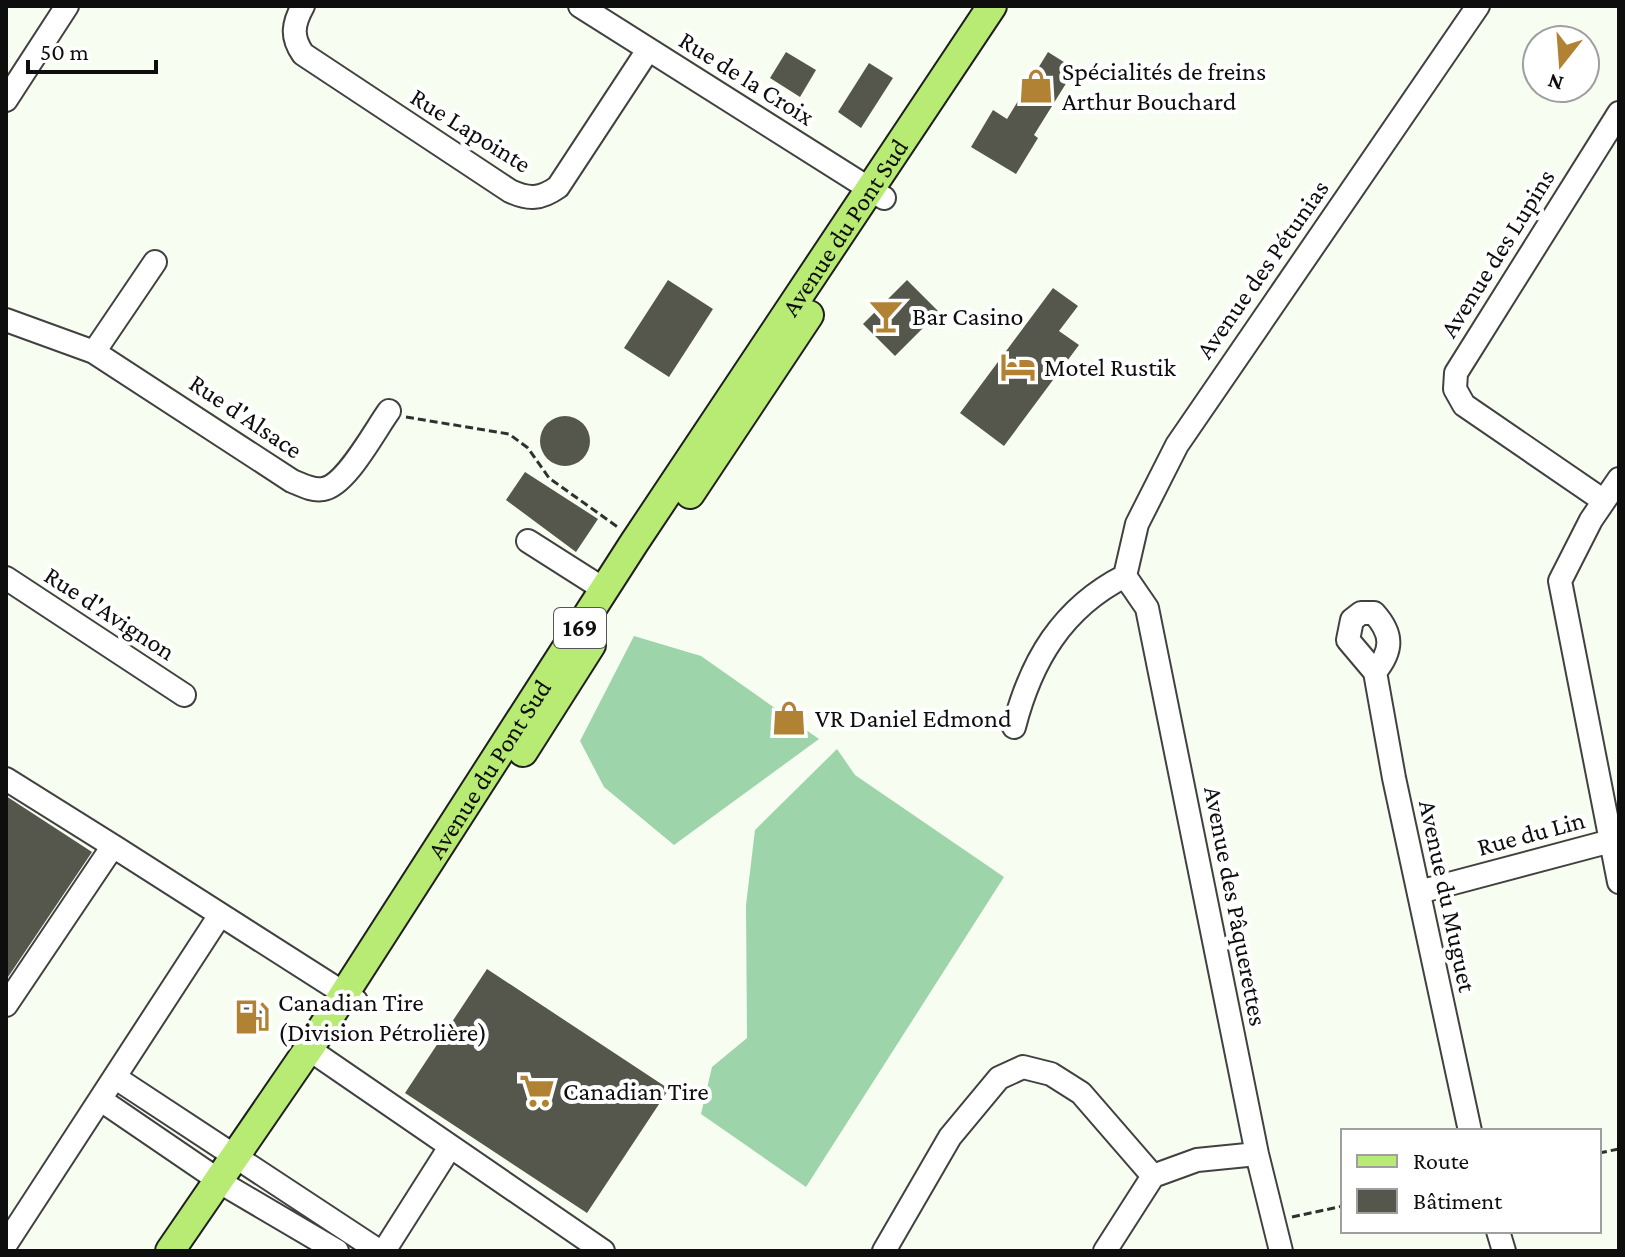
<svg xmlns="http://www.w3.org/2000/svg" width="1625" height="1257" font-family="'Crimson Pro',serif">
  <style>
    .forest { fill: #9ed4aa }
    .building { fill: #55564c }
    .lines { fill: none; stroke-linecap: round; stroke-linejoin: round }
    .minor-casing { stroke: #414141; stroke-width: 26 }
    .major-casing { stroke: #1f1f1f; stroke-width: 32 }
    .path { stroke: #303030; stroke-width: 3; stroke-dasharray: 8 4; stroke-linecap: butt }
    .minor { stroke: #fff; stroke-width: 22 }
    .major { stroke: #b8eb73; stroke-width: 28 }
    .labels { text-anchor: middle; stroke-width: 8; stroke-linejoin: round; paint-order: stroke }
    .shield { fill: #fff; stroke: #565656; stroke-width: 2 }
    .shield-label { font-size: 24px; font-weight: bold; fill: #0e0e0e }
    .poi-label { font-size: 26px; fill: #0e0e0e; stroke: #fff; text-anchor: start }
    .street-label { font-size: 26px; fill: #0e0e0e; stroke: #fff }
  </style>
  <rect width="100%" height="100%" fill="#f7fef1"/>
  <path class="forest" d="M634,636L701,656L819,739L674,845L604,787L580,741Z
    M837,749L855,775L1004,877L806,1187L701,1114L712,1067L747,1038L746,905L755,830Z"/>
  <path class="building" d="M786,52L816,70L800,97L770,78Z
    M1048,52L1075,69L1034,135L1038,138L1016,174L971,147L993,110L1007,119Z
    M869,63L893,78L861,128L838,112Z
    M668,280L713,309L669,377L624,348Z
    M907,280L939,312L895,356L863,324Z
    M1053,288L1078,306L1059,331L1079,345L1004,446L960,413Z
    M540 441a25 25 0 1 1 50 0a25 25 0 1 1-50 0Z
    M525,472L598,519L576,552L506,500Z
    M6,796L92,852L6,980Z
    M487,969L669,1089L587,1213L405,1093Z
    M245,1000L270,1017L260,1033L234,1016Z"/>
  <g class="lines">
    <g class="minor-casing">
      <path id="minor" d="M303,6C293,24 291,37 303,54L510,191C529,200 541,199 558,187L648,50
        M580,6L884,198
        M6,100L67,6
        M6,320L94,352L292,481C302,485 312,491 323,489C346,486 375,430 389,411
        M94,352L155,262
        M1619,479L1591,520L1560,581L1619,882
        M1604,501L1464,405L1455,389L1456,373L1619,113
        M528,541L605,590
        M1125,576L1147,608L1257,1154L1281,1251
        M6,578L184,695
        M1375,672C1393,650 1393,634 1374,613H1361L1352,620L1348,640L1375,672L1394,778L1470,1131
        M1014,727C1031,661 1062,608 1125,576L1137,524L1177,445L1478,6
        M6,779L113,846
        M1419,892L1611,841
        M6,1005L113,846L356,1001
        M319,1056L603,1251
        M116,1078L379,1251
        M101,1100L230,1188L337,1251
        M1498,1231L1504,1251
        M6,1244L220,915
        M384,1251L450,1147
        M884,1251L950,1137L999,1078L1023,1067L1051,1074L1081,1093L1153,1176
        M1105,1251L1153,1176L1197,1160L1257,1154"/>
    </g>
    <g class="major-casing">
      <g id="major">
        <path d="M690,494L809,315"/>
        <path d="M523,752L591,645"/>
        <path id="s1" d="M170,1251L312,1044L634,543L992,6"/>
      </g>
    </g>
    <path class="path" d="M406,417L509,434L528,448L549,478L619,528
      M1599,1153L1619,1149
      M1292,1217L1343,1206"/>
    <use href="#minor" class="minor"/>
    <use href="#major" class="major"/>
  </g>
  <defs>
    <g id="shop-bare" transform="scale(2.76)"><path d="M-5-2.5h2.3a2.7 3.5 0 0 1 5.4 0H5L5.5 6h-11ZM-1.5-2.5h3a1.5 2.3 0 0 0-3 0Z" fill="#b18234" stroke="#fff" stroke-width="2.5" paint-order="stroke"/></g>
    <g id="bar-bare" transform="scale(2.76)"><path d="M-6-5H6L.8 .8V4.5H3.5V6h-7V4.5H-.8V.8Z" fill="#b18234" stroke="#fff" stroke-width="2.5" paint-order="stroke"/></g>
    <g id="hotel-bare" transform="scale(2.76)"><path d="M-6-4.5h1.5V1H6V5H4.5V3h-9V5H-6ZM-4 0a1.8 1.8 0 1 1 3.6 0ZM.5 0V-2.5h3Q6-2.5 6 0Z" fill="#b18234" stroke="#fff" stroke-width="2.5" paint-order="stroke"/></g>
    <g id="fuel-bare" transform="scale(2.76)"><path d="M-5.5-6h7V0h2V4h1.3V-2.5L3-4.5l.8-.8L6-3V5H2.5V1h-1V6h-7ZM-4.2-4.7v3.2H.2V-4.7Z" fill="#b18234" stroke="#fff" stroke-width="2.5" paint-order="stroke"/></g>
    <g id="supermarket-bare" transform="scale(2.76)"><path d="M-6-5.5h2.5l.6 2H6L4.5 2H-2.5L-4.4-4H-6ZM-1.5 3.2a1.3 1.3 0 1 0 .1 0ZM3 3.2a1.3 1.3 0 1 0 .1 0Z" fill="#b18234" stroke="#fff" stroke-width="2.5" paint-order="stroke"/></g>
  </defs>
  <g fill-rule="evenodd">
    <use href="#shop-bare" x="1036" y="86"/>
    <use href="#bar-bare" x="886" y="316"/>
    <use href="#hotel-bare" x="1018" y="367"/>
    <use href="#shop-bare" x="789" y="718"/>
    <use href="#fuel-bare" x="252" y="1017"/>
    <use href="#supermarket-bare" x="537" y="1091"/>
  </g>
  <g class="labels">
    <rect class="shield" x="554" y="608" width="52" height="40" rx="6"/>
    <g class="shield-label">
      <text x="580" y="636">169</text>
    </g>
    <g class="poi-label">
      <text x="1062" y="80">Spécialités de freins<tspan x="1062" dy="30">Arthur Bouchard</tspan></text>
      <text x="912" y="325">Bar Casino</text>
      <text x="1044" y="376">Motel Rustik</text>
      <text x="815" y="727">VR Daniel Edmond</text>
      <text x="278" y="1011">Canadian Tire<tspan x="278" dy="30">(Division Pétrolière)</tspan></text>
      <text x="563" y="1100">Canadian Tire</text>
    </g>
    <g class="street-label">
      <text transform="translate(747 78) rotate(32)" y="9">Rue de la Croix</text>
      <text transform="translate(471 130) rotate(32)" y="9">Rue Lapointe</text>
      <text dy="9" stroke="none"><textPath href="#s1" startOffset="1226">Avenue du Pont Sud</textPath></text>
      <text transform="translate(1497 253) rotate(-58)" y="9">Avenue des Lupins</text>
      <text transform="translate(1262 269) rotate(-55)" y="9">Avenue des Pétunias</text>
      <text transform="translate(246 416) rotate(34)" y="9">Rue d'Alsace</text>
      <text transform="translate(110 613) rotate(33)" y="9">Rue d'Avignon</text>
      <text dy="9" stroke="none"><textPath href="#s1" startOffset="578">Avenue du Pont Sud</textPath></text>
      <text transform="translate(1531 833) rotate(-15)" y="9">Rue du Lin</text>
      <text transform="translate(1448 896) rotate(78)" y="9">Avenue du Muguet</text>
      <text transform="translate(1236 906) rotate(79)" y="9">Avenue des Pâquerettes</text>
    </g>
  </g>
  <rect width="1625" height="1257" fill="none" stroke="#0e0e0e" stroke-width="16"/>
  <rect x="1341" y="1129" width="260" height="104" fill="#ffffff" stroke="#9f9f9f" stroke-width="2"/>
  <rect x="1357" y="1155" width="40" height="12" fill="#b8eb73" stroke="#9f9f9f" stroke-width="2"/>
  <text x="1413" y="1169" font-size="24" fill="#0e0e0e">Route</text>
  <rect x="1357" y="1189" width="40" height="24" fill="#55564c" stroke="#9f9f9f" stroke-width="2"/>
  <text x="1413" y="1209" font-size="24" fill="#0e0e0e">Bâtiment</text>
  <g transform="translate(1561 64) rotate(197)"><circle r="38" fill="#ffffff" stroke="#9f9f9f" stroke-width="2"/>
  <path d="M0-6L14 30L0 20L-14 30Z" fill="#b18234"/>
  <text y="-12" font-size="22" font-weight="bold" text-anchor="middle" fill="#0e0e0e">N</text>
  </g>
  <path d="M28 60v12h128v-12" fill="none" stroke="#0e0e0e" stroke-width="4"/>
  <text x="40" y="60" font-size="24" fill="#0e0e0e" stroke="#ffffff" stroke-width="6" paint-order="stroke">50 m</text>
</svg>
